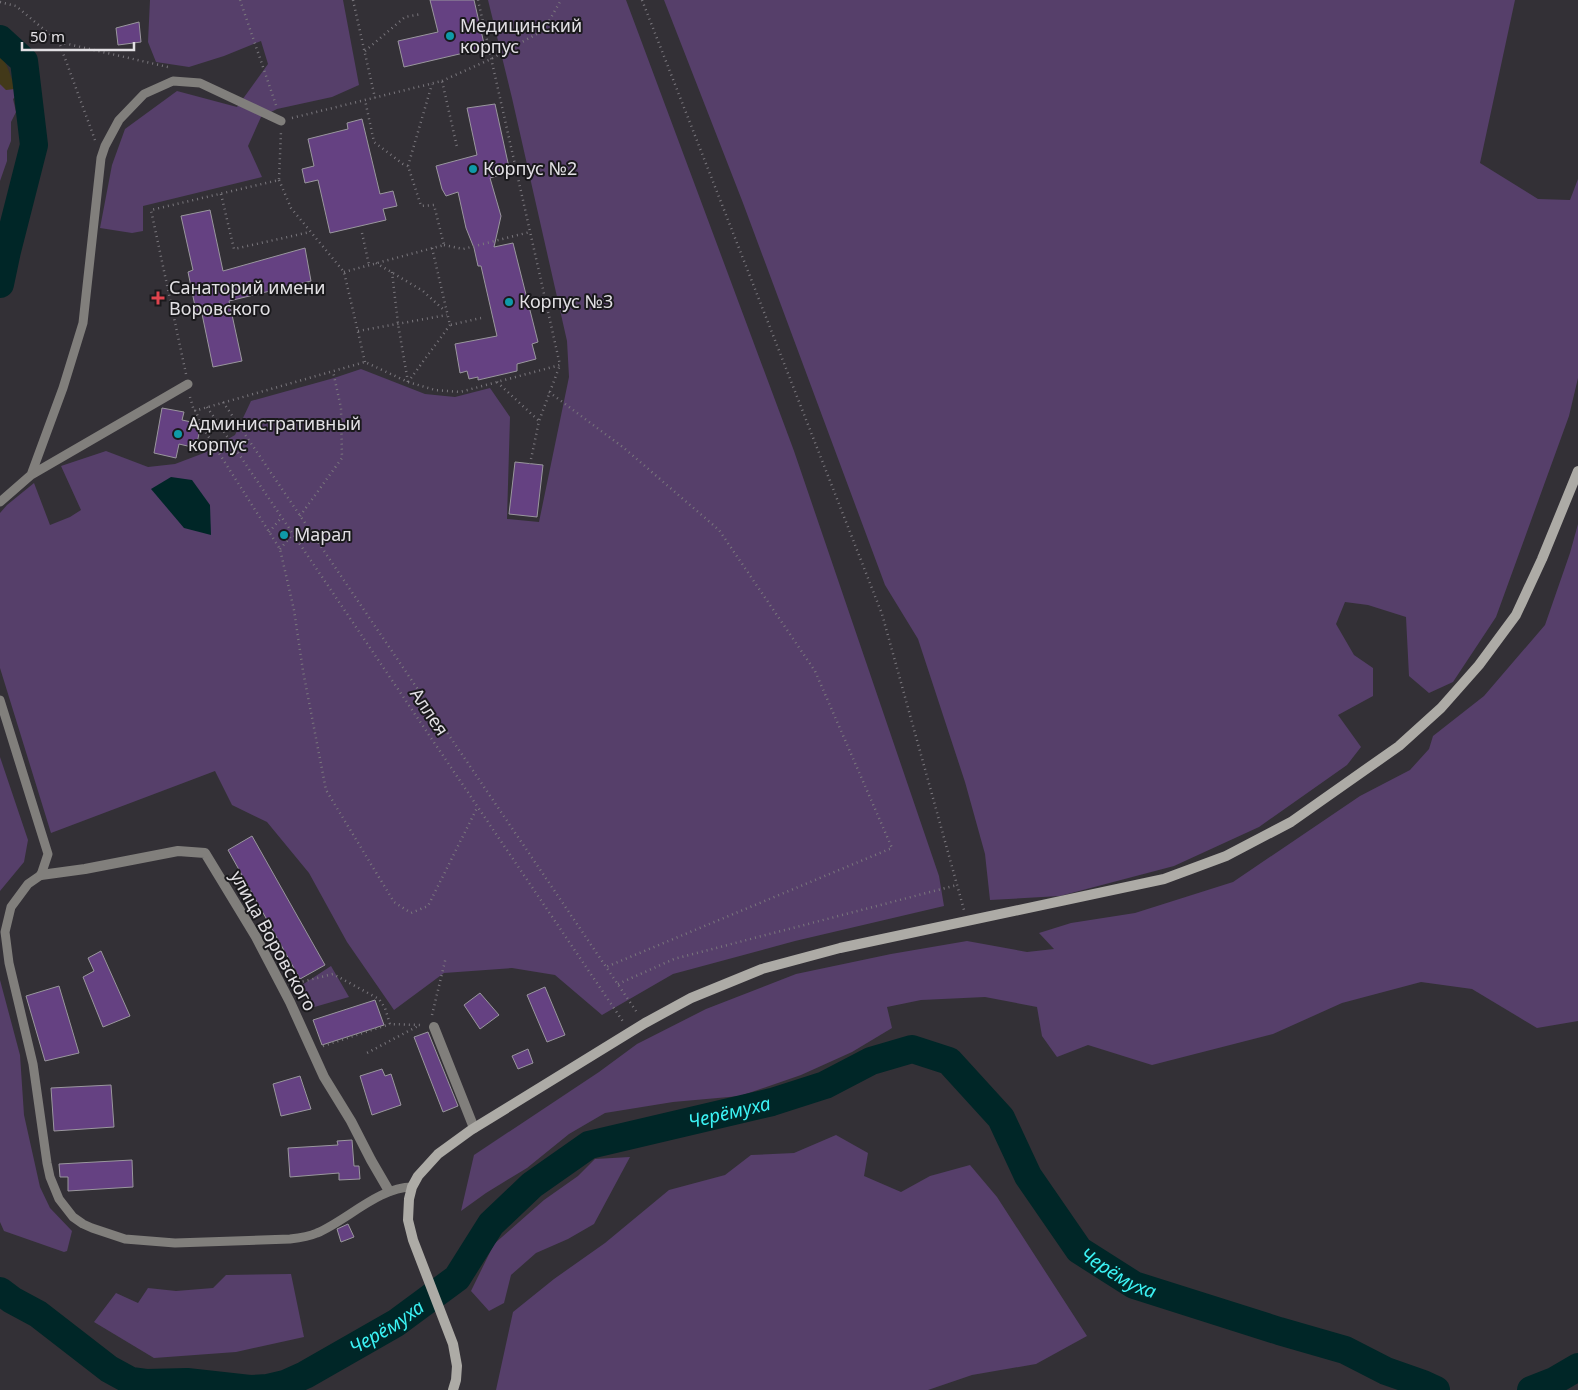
<svg xmlns="http://www.w3.org/2000/svg" width="1578" height="1390" font-family="'Noto Sans',sans-serif">
  <style>
    .green { fill: #563f6a }
    .sand { fill: #423919 }
    .water { fill: #002627 }
    .lines { fill: none; stroke-linecap: round; stroke-linejoin: round }
    .river { stroke: #002627; stroke-width: 28 }
    .building { fill: #654182; stroke: #9a979e }
    .path { stroke: #7a777d; stroke-width: 2.5; stroke-dasharray: 1 4; stroke-linecap: butt }
    .service { stroke: #817f7c; stroke-width: 9 }
    .minor { stroke: #817f7c; stroke-width: 10 }
    .secondary { stroke: #adaba6; stroke-width: 10 }
    .culture-dot { fill: #0f9aa8; stroke: #1a191c; stroke-width: 2 }
    .health-dot { fill: #e0444e; stroke: #1a191c; stroke-width: 2 }
    .labels { text-anchor: middle; stroke-width: 4; stroke-linejoin: round; paint-order: stroke }
    .poi-label { font-size: 18px; fill: #e2e0e4; stroke: #1a191c; text-anchor: start }
    .street-label { font-size: 18px; fill: #e2e0e4; stroke: #1a191c }
    .water-label { font-size: 19px; font-style: italic; fill: #3bf2f4; stroke: #1a191c }
  </style>
  <rect width="100%" height="100%" fill="#333036"/>
  <path class="green" d="M150,0H343L359,85L332,97L277,109L261,117L248,146L262,177L143,206V231L132,233L100,228L112,165L125,129L177,91L237,107L268,64L261,41L224,56L189,67L156,62L148,42Z
    M488,0H626L794,451L939,876L944,906L795,941L673,974L602,1015L555,975L512,968L444,973L394,1010L347,942L309,873L267,822L232,805L215,771L51,833L0,668V513L7,505L34,483L50,525L70,517L81,510L61,466L106,451L148,467L175,464L204,453L235,435L251,401L334,378L361,369L425,394L455,397L490,388L510,417L507,519L539,522L569,377L567,341L512,98Z
    M664,0H1515L1480,163L1538,199L1570,200L1578,179V378L1569,416L1496,617L1453,682L1429,693L1409,676L1406,617L1368,605L1345,602L1336,624L1354,655L1373,668V696L1338,715L1361,747L1347,765L1259,827L1174,866L1060,896L990,900L985,854L965,782L918,639L885,585L743,203Z
    M0,84L10,89H15L16,96L13,99L16,112L11,122V141L7,151V161L0,181Z
    M1578,524V1021L1537,1028L1472,989L1421,982L1342,1003L1273,1034L1152,1065L1088,1045L1057,1057L1042,1036L1037,1007L985,997L921,1000L887,1007L892,1028L852,1052L801,1075L740,1096L673,1102L605,1113L569,1134L527,1168L486,1193L461,1211L474,1155L599,1072L637,1044L706,1009L796,974L891,954L967,941L1027,952L1054,949L1039,933L1071,923L1135,913L1233,882L1360,796L1410,770L1429,749L1433,736L1484,696L1545,625L1570,553Z
    M0,757L28,840L24,862L0,891Z
    M331,966L349,997L311,1008L302,985Z
    M0,980L20,1055L24,1115L40,1187L50,1208L72,1231L67,1251L64,1252L4,1231L0,1222Z
    M836,1135L868,1153L864,1176L901,1192L930,1176L970,1165L997,1197L1087,1336L1036,1364L972,1375L928,1390H496L513,1312L554,1279L605,1243L669,1190L725,1175L751,1155L794,1153Z
    M630,1157L594,1224L568,1239L536,1253L511,1275L504,1303L489,1311L471,1291L494,1244L544,1200L578,1176L595,1159Z
    M291,1274L304,1337L236,1352L154,1358L94,1322L116,1293L138,1303L148,1288L176,1291L213,1288L226,1275Z"/>
  <path class="sand" d="M0,54C8,65 11,77 15,89L6,90L0,84Z"/>
  <path class="water" d="M171,477L192,480L210,505L211,535L184,528L151,489Z"/>
  <g class="lines">
    <g class="river">
      <path d="M0,39L24,61L34,145L7,251L0,284"/>
      <path id="s1" d="M0,1291L12,1300L38,1314L109,1369L131,1381L146,1383L187,1382L250,1389L268,1388L285,1384L305,1375L396,1323L457,1278L491,1224L532,1185L589,1145L772,1102L825,1085L871,1061L912,1049L949,1061L1001,1118L1028,1176L1079,1250L1134,1285L1279,1331L1345,1350L1386,1371L1423,1384L1436,1390"/>
      <path d="M1531,1390L1554,1381L1578,1367"/>
    </g>
  </g>
  <path class="building" d="M430,0H474L485,48L404,67L398,41L438,32Z
    M139,22L141,42L118,45L116,28Z
    M495,104L510,172L490,178L501,216L494,247L513,243L538,342L532,344L536,359L517,364V371L478,380V377L469,379L467,371L460,373L455,344L497,336L481,266H478L474,248L466,228L458,192L446,196L442,189L436,166L477,155L467,108Z
    M362,119L380,194L393,191L397,206L383,209L386,220L330,233L318,180L305,183L302,169L314,166L308,139L348,129L347,123Z
    M210,210L223,271L305,248L311,281L229,301L242,361L213,367L202,314L197,316L188,272L193,270L181,216Z
    M162,408L184,412L182,420L201,424L196,448L179,444L176,458L154,453Z
    M515,462L543,465L537,517L509,514Z
    M252,836L325,965L300,979L228,850Z
    M101,951L130,1016L103,1027L83,977L94,971L88,958Z
    M59,986L79,1053L45,1061L26,996Z
    M545,987L565,1035L547,1042L527,995Z
    M480,993L499,1015L480,1029L464,1005Z
    M375,1000L384,1025L322,1045L313,1020Z
    M428,1032L458,1106L443,1112L414,1037Z
    M528,1049L533,1063L518,1069L512,1056Z
    M382,1069L385,1076L391,1074L401,1105L372,1115L360,1076Z
    M300,1076L311,1109L281,1116L273,1084Z
    M111,1085L114,1127L54,1131L51,1088Z
    M352,1140L354,1166H359L360,1179L339,1180V1173L290,1177L288,1148L338,1145L337,1141Z
    M132,1160L133,1187L68,1191V1177H60L59,1164Z
    M348,1224L354,1237L341,1242L337,1229Z"/>
  <g class="lines">
    <path class="path" d="M240,0L276,105
      M353,0L375,98
      M642,0L882,614L964,910
      M0,2L16,6L59,42
      M365,51L405,17L421,14
      M442,81L491,59L544,30L561,0
      M292,118L442,81L457,147
      M95,140L59,42L168,67L169,70
      M408,166L432,84
      M279,180L291,208L344,272L365,362
      M221,194L234,249L310,232
      M362,233L369,265
      M444,245L463,249L530,232
      M432,248L450,325L481,318
      M376,263L423,291L445,311
      M344,272L444,245L434,205L421,206L408,166L403,164L374,142L365,100
      M392,272L398,324L408,382
      M358,331L447,315
      M186,374L151,210L279,180L281,131
      M408,382L450,325
      M497,382L539,421
      M549,392L624,448L719,530L815,671L892,848L606,967
      M190,397L194,411L365,362L408,382L435,390L460,392L560,365L478,0
      M223,402L638,1014
      M207,407L624,1023
      M195,410L203,428L280,549L294,610L303,671L326,790L394,902L411,913L428,906L477,808
      M530,464L539,421L560,365
      M300,516L342,458L341,408L333,371
      M269,532L282,517
      M280,549L293,534
      M293,984L333,974L379,999L385,1008L390,1024L420,1025L367,1053
      M618,984L674,959L957,885
      M432,1015L446,957
      M323,1046L390,1024"/>
    <path class="service" d="M31,475L63,388L83,323L101,158L105,146L119,120L144,94L173,81L200,83L281,121
      M0,502L31,475L188,384
      M0,700L48,854L41,875L28,884L11,907L5,932L9,963L33,1064L47,1163L50,1177L59,1199L73,1217L83,1224L92,1228L125,1239L175,1243L290,1239C299,1238 308,1237 317,1233C346,1221 379,1187 412,1187"/>
    <path class="minor" d="M41,875L85,869L178,851L205,853L256,937L290,1002L324,1077L351,1121L371,1160L389,1191
      M434,1027L474,1128"/>
    <path class="secondary" d="M453,1390L456,1380L457,1366L453,1344L413,1240L408,1220L409,1199L412,1187L418,1176L438,1154L471,1130L645,1023L691,998L762,969L840,948L1164,879L1226,856L1291,822L1399,746L1441,708L1479,665L1516,615L1542,559L1578,471"/>
  </g>
  <g class="culture-dot">
    <circle cx="450" cy="36" r="5"/>
    <circle cx="473" cy="169" r="5"/>
    <circle cx="509" cy="302" r="5"/>
    <circle cx="178" cy="434" r="5"/>
    <circle cx="284" cy="535" r="5"/>
  </g>
  <path class="health-dot" d="M155.5 290.5h5v5h5v5h-5v5h-5v-5h-5v-5h5z"/>
  <g class="labels">
    <g class="poi-label">
      <text x="460" y="32">Медицинский<tspan x="460" dy="21">корпус</tspan></text>
      <text x="483" y="175">Корпус №2</text>
      <text x="169" y="294">Санаторий имени<tspan x="169" dy="21">Воровского</tspan></text>
      <text x="519" y="308">Корпус №3</text>
      <text x="188" y="430">Административный<tspan x="188" dy="21">корпус</tspan></text>
      <text x="294" y="541">Марал</text>
    </g>
    <g class="street-label">
      <text transform="translate(429 712) rotate(56)" y="6">Аллея</text>
      <text transform="translate(273 941) rotate(61)" y="6">улица Воровского</text>
    </g>
    <g class="water-label">
      <text dy="7" stroke="none"><textPath href="#s1" startOffset="851">Черёмуха</textPath></text>
      <text dy="7" stroke="none"><textPath href="#s1" startOffset="1361">Черёмуха</textPath></text>
      <text dy="7" stroke="none"><textPath href="#s1" startOffset="431">Черёмуха</textPath></text>
    </g>
  </g>
  <path d="M22 42v8h112v-8" fill="none" stroke="#e2e0e4" stroke-width="2.5"/>
  <text x="30" y="42" font-size="15" fill="#e2e0e4" stroke="#1a191c" stroke-width="4" paint-order="stroke">50 m</text>
</svg>
